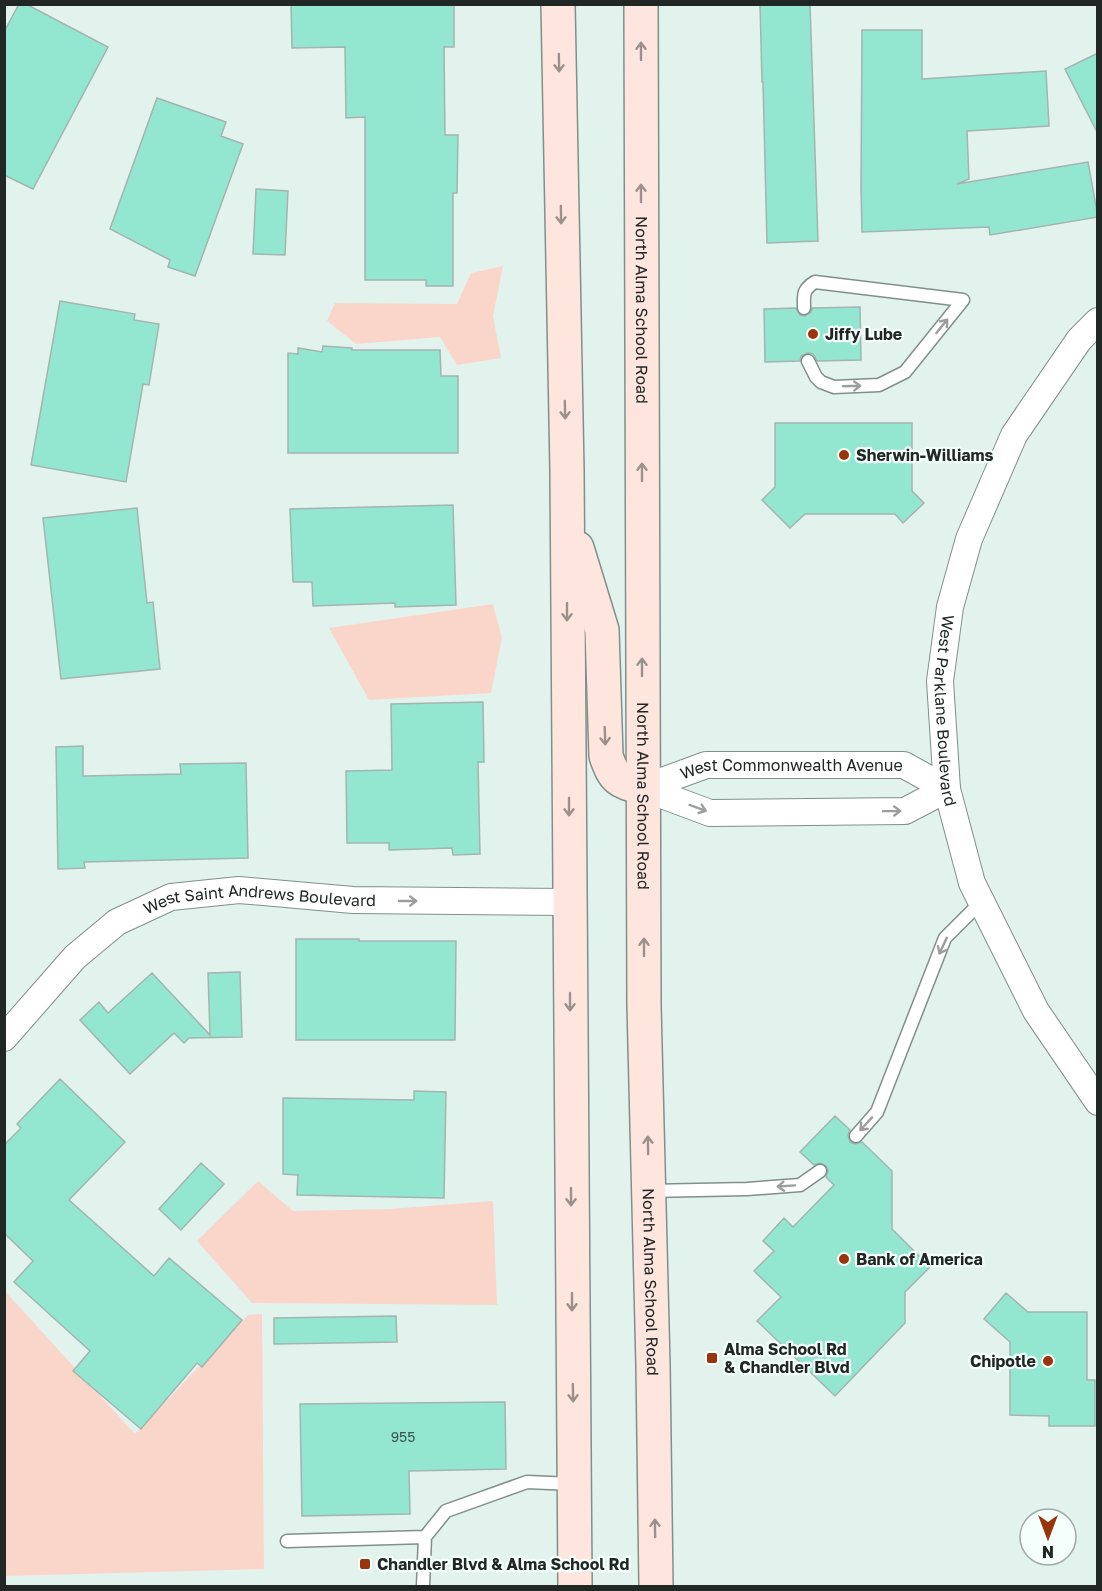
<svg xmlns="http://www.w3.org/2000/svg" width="1102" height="1591" font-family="'Golos Text',sans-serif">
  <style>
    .green { fill: #fad6ca }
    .building { fill: #93e7d0; stroke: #a4b4af; stroke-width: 1.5 }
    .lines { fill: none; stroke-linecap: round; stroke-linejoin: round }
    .lane-casing { stroke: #808f8a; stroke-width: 15 }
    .street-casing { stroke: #808f8a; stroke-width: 28 }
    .secondary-casing { stroke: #808f8a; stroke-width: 36 }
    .lane { stroke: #fff; stroke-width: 12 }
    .street { stroke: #fff; stroke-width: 26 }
    .secondary { stroke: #fee6df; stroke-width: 33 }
    .oneway { stroke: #9b908b }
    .oneway2 { stroke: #9b9e9d }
    .poi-dot { fill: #9a340b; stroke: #f5fffc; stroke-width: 2 }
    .labels { text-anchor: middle; stroke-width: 4.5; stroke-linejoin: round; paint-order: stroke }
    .number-label { font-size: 14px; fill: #3e5750 }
    .street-label { font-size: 16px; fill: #212725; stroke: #f5fffc }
    .poi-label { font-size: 16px; font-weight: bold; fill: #212725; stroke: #f5fffc; text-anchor: start }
  </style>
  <rect width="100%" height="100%" fill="#e2f3ee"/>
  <path class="green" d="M503,266L493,316L501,358L457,365L440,337L356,344L327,321L335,303L457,304L471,273Z
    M493,604L502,638L491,693L369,700L329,628Z
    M258,1181L293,1211L389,1209L493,1201L497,1305L252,1303L197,1241Z
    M4,1290L135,1434L248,1315L262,1314L264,1569L5,1576Z"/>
  <path class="building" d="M19,4H26L108,47L33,189L4,175V32Z
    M291,4H454V47H444L445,135H458L457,193H453V286H426V280H365V117L346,118L345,47L292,48Z
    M760,4H810L818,241L767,243L763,82H762Z
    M862,30H922V79L1046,71L1049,126L967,131L969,179L957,184L1088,162L1098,217L990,235L989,227L862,232L861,188Z
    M1098,53V134L1065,69Z
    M157,98L226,122L221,136L243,144L195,276L168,267L170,260L110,229Z
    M256,189L288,191L285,255L253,254Z
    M60,301L135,314L134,320L159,324L149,385L143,384L126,482L31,465Z
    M860,307L861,360L817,361L813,354L808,353L801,356L800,361L765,362L764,309L796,308L800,315L805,316L811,312L812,308Z
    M323,346L352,348V350H440L441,376H458V453H288V353L298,354V348L322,352Z
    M775,423H912V491L924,503L903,523L895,514H805L790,528L762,500L775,487Z
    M453,505L456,605L395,607V603L313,606L312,582H293L290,509Z
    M137,508L147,603L153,602L160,669L61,679L43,518Z
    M483,702L484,762H478L480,854L453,855L452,848L389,850V843H347L346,771L392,770L391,704Z
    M83,746V776L181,774L180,764L246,763L248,858L84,862L85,868L58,869L56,747Z
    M296,939H359V941H456L455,1040H296Z
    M240,972L242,1037L189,1038L184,1043L174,1033L130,1074L80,1020L99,1002L108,1013L152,973L210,1035L208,973Z
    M60,1079L125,1142L69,1200L154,1276L169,1258L242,1320L202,1367L197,1363L141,1429L73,1371L90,1351L14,1282L33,1261L4,1233V1145L21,1128L17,1124Z
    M414,1091L446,1092L444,1198L297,1195L298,1175L283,1174V1098L414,1100Z
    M835,1116L850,1130L848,1135L850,1142L855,1144L862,1142L892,1171V1229L930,1267L905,1292V1323L835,1396L757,1321L781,1297L754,1271L774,1251L763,1241L784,1218L793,1227L834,1185L826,1177L828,1171L826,1166L820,1163L814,1165L800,1152Z
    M201,1163L224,1184L181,1230L159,1209Z
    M1006,1293L1028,1312H1087V1380H1095V1426H1049V1416L1010,1415V1342L984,1319Z
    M396,1316L397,1342L274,1344V1318Z
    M505,1402L506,1469L409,1471L410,1514L302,1516L300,1404Z"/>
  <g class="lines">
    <g class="lane-casing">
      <path id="lane" d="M804,308C804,295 802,290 815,282L963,300L905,372L879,385L834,387L821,382L816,377L808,361
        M856,1136L877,1112L945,938L981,902
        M649,1191L747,1189L800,1185L820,1171
        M287,1541L425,1537
        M423,1586L425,1537L446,1511L527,1482L573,1484"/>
    </g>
    <g class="street-casing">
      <g id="street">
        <path id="s1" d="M1098,321L1079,340L1014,435L969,539L950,607L940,681L947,789L972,883L1036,1011L1098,1102"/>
        <path id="s2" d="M643,788L706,765H904L947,789"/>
        <path d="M643,788L710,813L905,811L947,789"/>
        <path id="s3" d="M4,1038L75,957L117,922L171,897L239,890L353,900L569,902"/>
      </g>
    </g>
    <g class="secondary-casing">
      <g id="secondary">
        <path d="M558,4L567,470L575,1586"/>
        <path id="s4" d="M641,4L644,1005L653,1365L656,1586"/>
        <path d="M577,548L602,630L606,756C615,781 618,781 643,788"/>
      </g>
    </g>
    <use href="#lane" class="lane"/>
    <use href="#street" class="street"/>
    <use href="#secondary" class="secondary"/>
  </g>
  <defs><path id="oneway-shaft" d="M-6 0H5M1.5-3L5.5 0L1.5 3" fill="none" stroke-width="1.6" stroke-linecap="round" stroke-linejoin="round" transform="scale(1.5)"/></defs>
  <g class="oneway">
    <use href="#oneway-shaft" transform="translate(641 51) rotate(-90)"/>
    <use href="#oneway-shaft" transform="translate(559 63) rotate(89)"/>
    <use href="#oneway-shaft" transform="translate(641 193) rotate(-90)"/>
    <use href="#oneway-shaft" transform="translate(561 215) rotate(89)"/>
    <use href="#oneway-shaft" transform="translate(565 410) rotate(89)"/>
    <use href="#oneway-shaft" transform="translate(642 472) rotate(-90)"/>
    <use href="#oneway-shaft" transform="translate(567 612) rotate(90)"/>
    <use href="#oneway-shaft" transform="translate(642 667) rotate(-90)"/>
    <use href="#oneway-shaft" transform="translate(605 736) rotate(88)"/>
    <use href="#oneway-shaft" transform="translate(569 807) rotate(90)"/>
    <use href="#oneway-shaft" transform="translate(644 947) rotate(-90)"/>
    <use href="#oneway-shaft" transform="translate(570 1002) rotate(90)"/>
    <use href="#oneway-shaft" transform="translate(648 1145) rotate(-91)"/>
    <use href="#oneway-shaft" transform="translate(571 1197) rotate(90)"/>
    <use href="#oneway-shaft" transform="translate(572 1302) rotate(90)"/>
    <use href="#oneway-shaft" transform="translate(573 1393) rotate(89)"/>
    <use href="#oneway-shaft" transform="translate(655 1528) rotate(-91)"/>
  </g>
  <g class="oneway2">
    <use href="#oneway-shaft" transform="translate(942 326) rotate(-51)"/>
    <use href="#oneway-shaft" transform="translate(852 386) rotate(-2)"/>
    <use href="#oneway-shaft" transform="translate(698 808) rotate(20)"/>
    <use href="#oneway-shaft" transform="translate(892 811) rotate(-1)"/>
    <use href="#oneway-shaft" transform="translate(408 901)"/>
    <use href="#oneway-shaft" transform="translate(943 946) rotate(115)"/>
    <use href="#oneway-shaft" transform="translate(866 1124) rotate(133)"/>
    <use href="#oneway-shaft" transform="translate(786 1186) rotate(176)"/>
  </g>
  <g class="poi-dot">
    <circle cx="813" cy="334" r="6"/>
    <circle cx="844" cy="455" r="6"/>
    <circle cx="844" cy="1259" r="6"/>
    <rect x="706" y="1352" width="12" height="12" rx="3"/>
    <circle cx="1048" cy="1361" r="6"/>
    <rect x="359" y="1558" width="12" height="12" rx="3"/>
  </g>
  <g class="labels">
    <g class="number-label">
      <text x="403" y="1442">955</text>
    </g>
    <g class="street-label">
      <text dy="6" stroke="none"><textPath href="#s4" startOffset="306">North Alma School Road</textPath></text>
      <text dy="6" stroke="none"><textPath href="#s1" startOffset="430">West Parklane Boulevard</textPath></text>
      <text dy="6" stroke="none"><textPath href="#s2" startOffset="152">West Commonwealth Avenue</textPath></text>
      <text dy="6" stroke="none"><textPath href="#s4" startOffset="792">North Alma School Road</textPath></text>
      <text dy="6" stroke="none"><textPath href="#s3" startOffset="310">West Saint Andrews Boulevard</textPath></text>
      <text dy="6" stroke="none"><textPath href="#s4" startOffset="1278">North Alma School Road</textPath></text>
    </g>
    <g class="poi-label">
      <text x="825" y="340">Jiffy Lube</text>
      <text x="856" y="461">Sherwin-Williams</text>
      <text x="856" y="1265">Bank of America</text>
      <text x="724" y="1355">Alma School Rd<tspan x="724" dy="18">&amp; Chandler Blvd</tspan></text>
      <text x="1036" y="1367" text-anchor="end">Chipotle</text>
      <text x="377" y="1570">Chandler Blvd &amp; Alma School Rd</text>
    </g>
  </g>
  <rect width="1102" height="1591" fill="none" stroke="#212725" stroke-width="12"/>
  <g transform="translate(1048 1537) rotate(180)"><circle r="28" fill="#f5fffc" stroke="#a0a9a6" stroke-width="1.5"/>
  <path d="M0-4.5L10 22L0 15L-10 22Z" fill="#9a340b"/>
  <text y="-9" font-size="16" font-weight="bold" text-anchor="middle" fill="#212725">N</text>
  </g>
</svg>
